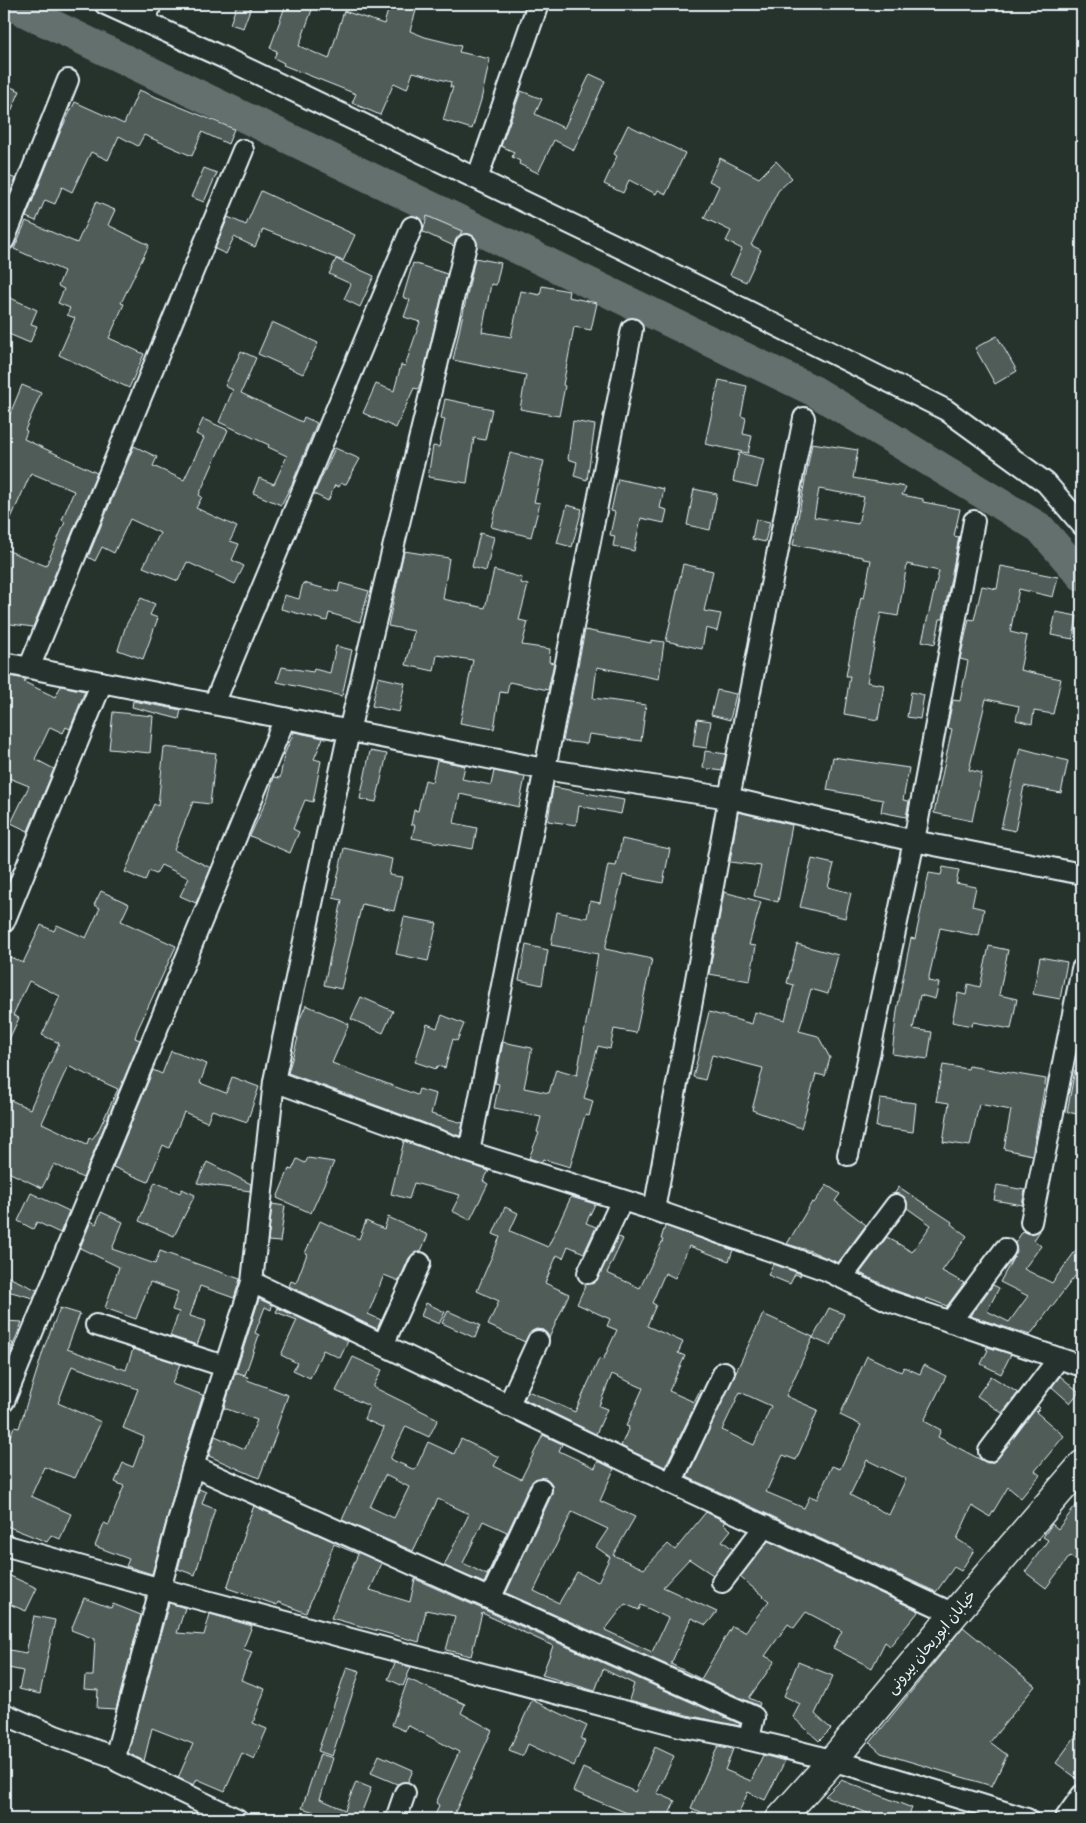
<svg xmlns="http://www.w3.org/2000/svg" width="1086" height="1823" font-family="'Patrick Hand','Playpen Sans Arabic',sans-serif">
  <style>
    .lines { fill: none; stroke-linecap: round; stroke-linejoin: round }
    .river { stroke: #636f6d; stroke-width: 31 }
    .building { fill: #505c59; stroke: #e8f1f8; fill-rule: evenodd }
    .street-casing { stroke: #e8f1f8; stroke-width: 24 }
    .secondary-casing { stroke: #e8f1f8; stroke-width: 31 }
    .street { stroke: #26332d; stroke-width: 20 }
    .secondary { stroke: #26332d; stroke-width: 28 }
    .labels { text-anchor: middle; stroke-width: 4.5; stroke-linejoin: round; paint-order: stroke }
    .street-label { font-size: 15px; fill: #e8f1f8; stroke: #26332d }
  </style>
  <rect width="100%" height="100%" fill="#26332d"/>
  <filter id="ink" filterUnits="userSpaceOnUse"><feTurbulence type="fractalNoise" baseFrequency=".02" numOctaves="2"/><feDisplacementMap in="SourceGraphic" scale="10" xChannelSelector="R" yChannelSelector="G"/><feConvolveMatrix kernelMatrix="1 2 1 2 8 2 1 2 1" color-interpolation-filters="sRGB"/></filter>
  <g filter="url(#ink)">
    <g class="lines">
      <path class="river" d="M9,4L814,391L1040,528L1082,576"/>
    </g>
    <path class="building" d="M237,4H252L243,28L230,24Z
      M286,4H314L299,46L329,59L344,11L384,24L390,4H418L410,31L425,37L461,46L459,52L490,59L481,100L472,129L443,120L453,87H450L451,82L413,72L407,89L394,83L380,115L352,103L356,94L283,65L284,63L274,58L277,51L270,48Z
      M590,74L605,81L574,150L554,140L538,173L519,164L520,161L512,157L514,152L501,146L521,91L542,99L535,114L564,128Z
      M4,84L20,91L4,127Z
      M139,90L234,129L228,144L202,132L192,156L144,135L138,146L119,136L108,160L91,152L72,192L62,187L55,204L45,200L36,221L26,217L61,130L75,102L124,124Z
      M628,125L685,153L666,194L658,190L656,194L629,180L623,193L604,184L617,156L614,154Z
      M720,158L759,178L776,161L792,178L778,191L751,245L761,250L746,282L730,275L742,249L726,241L731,231L704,218L719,186L709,181Z
      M204,168L217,173L204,202L191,197Z
      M4,174L16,179L4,208Z
      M261,191L355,235L343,261L263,229L255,247L234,237L226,254L215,249L228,217L246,225Z
      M96,202L115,210L108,225L149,245L121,303L124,304L109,338L144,354L129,388L59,355L75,318L67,315L70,308L58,303L64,289L58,286L64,271L14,249L26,221L77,243Z
      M427,216L462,231L454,246L423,232Z
      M475,258L501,263L496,285L491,284L482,332L511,337L521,291L540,295L542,286L569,291L568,297L597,303L591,330L574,327L563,385L565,386L559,416L520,409L526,375L453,360Z
      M336,259L374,276L360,307L344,299L351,284L329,274Z
      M413,263L447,274L422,379L418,389L414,388L396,428L363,413L376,384L394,391L401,365L405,366L420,322L404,317L410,300L403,297Z
      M4,295L37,310L31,324L37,326L30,343L4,332Z
      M272,322L318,343L303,374L258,354Z
      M997,336L1017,371L995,384L975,348Z
      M241,351L256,358L241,393L302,422L304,417L317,423L292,484L281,505L253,493L259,478L274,484L287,456L268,447L269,445L219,422L233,390L225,386Z
      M719,380L747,386L741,416L746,418L743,434L752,436L748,453L705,444Z
      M22,385L41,393L25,430L27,431L24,439L97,473L33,627L4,623V549L46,566L65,522L62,520L74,491L31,473L4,534V437L10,422L7,421Z
      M445,399L492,409L485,440L474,438L467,483L428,477L433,446L439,447L445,419L441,418Z
      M203,419L228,430L199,495L202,497L196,508L237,527L230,541L239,544L232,560L244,566L235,584L187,562L178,581L143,567L160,533L130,519L114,553L102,547L95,561L88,557L134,446L157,457L153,466L184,480L204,438L196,434Z
      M573,421L595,425L587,480L574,476L577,462L568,459Z
      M812,443L858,450L853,478L906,487L902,495L923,499V502L960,509L954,536L959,537L943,619H940L935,644L922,641L939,571L907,564L898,616L881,613L867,682L884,685L878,720L844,714L850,676H846L853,639L861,597L864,598L871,560L863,559V557L793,545ZM819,489L864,497L858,524L814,517Z
      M335,448L360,459L346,484L341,483L339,487L335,485L328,501L314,494Z
      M510,453L544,461L534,502L540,503L531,537L491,527Z
      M739,453L764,459L757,487L733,481Z
      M618,479L664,489L660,508L667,510L664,523L641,518L634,551L613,546L615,536L610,535L615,512L611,511Z
      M694,489L717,494L710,530L687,525Z
      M567,505L582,509L572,547L557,543Z
      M756,519L770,522L765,542L752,539Z
      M480,533L494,537L486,571L472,567Z
      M404,551L449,558L443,599L485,608L494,570L522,578L521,583L528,585L519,620L528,622L522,645L550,649L549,662L554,663L548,690L509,682L507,693L500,692L494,729L460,723L473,660L437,655L434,671L406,665L414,631L388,626Z
      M683,564L713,571L704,611L721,614L717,631L706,628L702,649L666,641Z
      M1001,566L1058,577L1053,597L1019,589L1010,632L1027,636L1020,670L1061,679L1053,714L1034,711L1032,724L1016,720L1019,706L986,699L969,770L982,773L972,821L934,813L952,729L947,728L953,700L960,701L968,661L960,659L969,619L974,620L982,586L997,589Z
      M303,583L338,592L340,583L369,591L360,622L329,613L327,621L281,609L284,595L299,599Z
      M141,598L155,604L150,615L158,618L143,659L118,650L126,625Z
      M1056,612L1077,616L1073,639L1051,635Z
      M585,630L651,643V640L664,642L659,679L597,667L593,698L646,705L641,741L589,734L587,744L563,741Z
      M336,646L352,650L342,696L277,682L282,667L313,672L314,669L330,673Z
      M8,676L26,679L24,682L55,697L61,686L85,691L70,729L66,727L63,733L50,727L35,759L54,769L28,831L11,823L29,786L4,776V686Z
      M378,677L405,683L399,712L372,706Z
      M717,690L736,694L730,720L711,715Z
      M911,692L924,695L920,719L907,717Z
      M133,701L181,710L179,719L132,707Z
      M113,712L153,716L150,753L109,749Z
      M697,719L711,721L707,748L693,746Z
      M294,732L323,738L314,759L321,761L313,802L305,800L293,829L299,832L290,853L250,836L268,797L274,777L280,778L284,755Z
      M164,747L216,753L210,804L193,802L174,850L211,868L196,903L180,896L189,878L161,865L156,874L149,871L145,881L125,872L154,804L158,806Z
      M1020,748L1068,761L1061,793L1024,786L1015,831L1001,828Z
      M370,751L387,754L376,802L360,799Z
      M705,751L726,754L722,771L703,768Z
      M833,757L909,768L903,800L909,801L906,817L881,812L883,800L827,790Z
      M437,760L465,766L462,779L491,785L494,771L525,777L519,807L460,794L454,823L477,828L473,849L412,838L415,825H411L414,810L418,811L425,780L432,782Z
      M553,787L624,800L621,814L579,806L576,825L548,821Z
      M738,812L792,825L778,902L754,896L761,866L730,862Z
      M622,839L670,849L663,883L623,875L605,949L652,959L636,1033L614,1029L610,1049L598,1046L584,1098L593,1101L589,1116L585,1115L570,1167L543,1159L541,1162L529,1158L539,1133L537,1132L541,1117L494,1108L499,1084L495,1083L503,1042L532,1048L524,1088L549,1093L556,1069L577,1075L598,954L551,945L557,912L587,918L590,901L600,903L608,865L616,866Z
      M344,848L392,859L389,875L402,877L394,911L362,904L341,989L324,985L342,900L333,898Z
      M812,859L834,864L828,887L851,893L845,918L800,907Z
      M943,867L959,870L956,883L976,887L972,906L984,909L979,936L940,928L928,981L939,983L935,999L920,995L913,1029L932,1032L928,1059L892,1054L897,1011L904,972L911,938L915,939L929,873L941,875Z
      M101,891L129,904L121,921L176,946L137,1031L135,1038L140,1040L83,1178L54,1164L42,1188L4,1170V1097L30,1109L59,1043L42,1035L60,996L29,981L13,1015L19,1018L4,1050V954L23,963L41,925L54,931L57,925L86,938L100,908L94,905ZM68,1066L118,1089L97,1133L92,1139L89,1138L87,1144L42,1123Z
      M724,892L761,902L749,945L756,946L750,981L709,974Z
      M404,917L437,923L428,961L396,954Z
      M797,944L838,955L828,994L811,989L799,1031L818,1036L830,1058L825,1076L816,1074L801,1128L752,1110L763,1068L712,1055L705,1080L693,1077L709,1012L752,1024L755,1012L785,1020L794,985L787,983Z
      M526,945L548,950L542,985L519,980Z
      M989,946L1008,950L999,995L1017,999L1011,1029L973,1022L972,1026L952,1022L958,993L966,995L968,984L980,987Z
      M1040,957L1067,962L1060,999L1033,994Z
      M361,997L393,1011L383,1033L351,1019Z
      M306,1005L349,1024L332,1063L417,1095L419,1089L436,1094L431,1114L463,1123L460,1136L288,1073L298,1038L296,1037L299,1021Z
      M442,1015L464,1024L457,1041L453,1039L445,1068L437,1066L436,1069L415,1062L427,1024L437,1028Z
      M171,1051L207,1064L200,1083L226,1093L232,1077L259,1087L247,1122L212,1110L207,1122L184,1112L169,1148L163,1145L148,1182L113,1167L153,1070L162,1074Z
      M943,1065L968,1069L969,1066L1046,1079L1032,1155L1004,1149L1011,1110L979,1104L970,1146L943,1142L949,1103L936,1101Z
      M1075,1070L1082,1071V1115L1067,1112Z
      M880,1099L916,1103L913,1132L876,1127Z
      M404,1141L489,1171L483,1181L488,1184L470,1220L452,1211L460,1195L414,1183L409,1199L391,1194Z
      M308,1158L334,1162L311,1213L277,1198L289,1169L292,1170L297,1159L305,1163Z
      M207,1162L251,1184L250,1191L197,1183Z
      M155,1182L180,1193L182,1189L195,1195L174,1236L139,1221Z
      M827,1185L840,1194L835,1201L866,1225L838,1263L811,1251L787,1244L812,1202L814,1203Z
      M997,1185L1025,1190L1022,1205L994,1200Z
      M899,1187L952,1222L951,1224L967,1236L942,1271L964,1283L947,1306L926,1298L925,1301L894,1290L860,1273L887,1237L912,1252L931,1225L907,1208V1201L903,1196L894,1194Z
      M31,1193L69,1211L60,1233L37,1222L33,1229L18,1221Z
      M571,1197L595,1204L586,1223L596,1227L584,1253L568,1246L563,1258L557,1255L545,1283L569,1294L549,1338L543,1330L536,1329L531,1332L525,1342L488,1325L499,1301L477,1291L500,1237L493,1234L505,1207L518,1213L510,1231L548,1247Z
      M272,1204L285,1206L280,1242L268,1241Z
      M101,1212L123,1222L112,1249L155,1264L160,1251L240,1279L234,1298L200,1286L190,1316L206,1321L197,1345L170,1336L179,1312L172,1310L178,1292L150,1282L136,1319L105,1308L119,1267L80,1248L91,1221L96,1224Z
      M388,1217L428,1235L421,1251L414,1253L409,1258L399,1281L384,1275L368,1314L381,1320L377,1329L289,1286L291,1281L296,1283L307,1254L305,1253L320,1221L359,1239L366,1221L384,1229Z
      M665,1226L733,1250L729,1261L689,1246L675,1278L665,1273L652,1303L656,1305L647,1326L683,1342L678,1353L685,1356L669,1391L694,1402L700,1390L702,1391L665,1467L621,1446L629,1427L626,1426L643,1388L612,1374L599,1406L607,1409L596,1434L524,1399L528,1391L575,1412L599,1359L603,1360L617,1330L607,1326L610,1319L577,1304L586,1284L594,1283L598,1278L618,1237L623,1239L607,1273L640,1288L663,1240L661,1239Z
      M1023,1231L1029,1234L1040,1231L1034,1240L1041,1246L1024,1269L1052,1283L1082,1242V1267L1030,1335L970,1316L993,1285L999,1288L987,1311L1009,1322L1028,1296L1000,1282L1017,1251L1015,1243Z
      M773,1264L801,1274L800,1276L795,1274L790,1284L768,1275Z
      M4,1275L37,1290L33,1298L4,1290Z
      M259,1299L272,1305L271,1310L265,1307L255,1333L259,1335L245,1375L236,1372Z
      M426,1303L445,1312L439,1324L421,1316Z
      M60,1308L80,1314L67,1349L126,1370L133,1349L180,1364L172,1384L203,1395L182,1463L152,1574L126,1566L129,1559L95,1546L104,1523L109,1525L124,1486L115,1482L123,1463L133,1467L144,1437L123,1428L138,1389L72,1366L58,1403L101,1422L75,1478L44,1467L31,1496L71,1514L60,1539L51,1535L47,1542L4,1525V1449L14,1427L19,1428L45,1345Z
      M278,1308L348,1341L340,1358L323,1350L310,1378L293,1370L297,1363L281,1355L297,1320L276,1312Z
      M829,1308L844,1314L831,1346L813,1338Z
      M448,1311L480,1325L475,1338L442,1323Z
      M763,1314L813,1337L786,1396L818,1410L796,1460L783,1455L766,1492L804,1508L810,1496L817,1499L832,1466L840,1469L861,1425L840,1415L867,1356L901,1372L904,1367L920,1374L924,1365L946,1376L924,1421L941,1430L938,1437L987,1463H992L998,1458L1038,1406L1040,1408L1036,1412L1064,1436L1035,1471L1040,1475L1021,1498L1008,1487L990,1517L972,1506L957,1539L974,1550L961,1571L954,1567L936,1592L687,1477ZM740,1392L771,1406L754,1445L722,1430ZM867,1460L906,1479L889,1515L850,1495Z
      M4,1321L22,1322L4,1370V1364L13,1343L4,1342Z
      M987,1347L1011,1354L1001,1374L981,1364L988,1350L986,1349Z
      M353,1357L382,1370L373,1387L438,1419L429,1437L406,1426L390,1459L415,1470L428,1442L454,1454L461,1439L499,1457L494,1466L521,1479L543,1435L562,1444L559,1451L595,1468L598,1461L614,1469L600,1501L635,1517L613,1555L644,1569L668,1544L675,1550L706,1512L726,1522L724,1524L731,1530L722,1541L733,1549L713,1575L689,1559L663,1587L717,1612L706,1625L691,1618L671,1664L701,1679L732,1626L745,1632L769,1601L740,1577L768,1541L919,1611L890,1646L885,1642L872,1668L833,1648L842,1631L806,1612L794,1628L788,1624L765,1656L775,1661L749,1698L760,1703L759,1706L506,1593L552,1494L551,1483L546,1478L535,1479L530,1484L484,1583L444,1566L469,1514L438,1499L413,1551L342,1520L384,1428L364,1419L369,1406L336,1391ZM385,1475L409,1487L394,1518L370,1507ZM572,1512L608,1529L596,1547L610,1557L598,1582L577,1572L559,1603L534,1591ZM483,1521L507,1532L487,1575L463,1563ZM625,1604L639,1610L641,1605L668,1618L652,1652L605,1630Z
      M235,1373L248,1377L247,1380L288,1395L276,1429L278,1430L259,1478L209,1456L215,1436L245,1449L257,1420L224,1408Z
      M991,1376L1018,1393L1002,1413L977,1396Z
      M1060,1376L1079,1392L1070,1403L1052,1387Z
      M199,1489L206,1492L202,1504L215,1509L195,1575L178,1569Z
      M1082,1498V1565L1070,1556L1046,1588L1025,1572L1048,1540L1043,1537L1052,1524L1058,1529Z
      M254,1506L382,1563L370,1590L410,1602L415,1579L740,1724L739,1726L687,1715L629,1700L634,1684L603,1669L595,1691L542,1675L553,1646L482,1613L471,1656L446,1650L455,1616L426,1610L419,1642L331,1618L358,1554L334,1544L306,1613L278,1602L277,1605L227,1588L245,1534H243Z
      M8,1575L37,1588L26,1611L4,1602V1586Z
      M84,1598L111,1608L113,1604L141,1615L116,1709L97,1708L98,1690L84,1689L85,1676H93L95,1639L71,1630Z
      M169,1603L185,1608L177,1633L204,1635L210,1614L252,1626L243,1649L252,1652L241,1680L265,1689L253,1723L267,1729L254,1759L242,1753L225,1791L197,1779L194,1785L178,1778L193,1744L152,1728L144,1761L128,1753Z
      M34,1616L55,1620L40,1694L19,1689L23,1671L4,1667V1649L26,1653Z
      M963,1627L1035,1686L990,1742L1007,1755L992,1786L881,1753L870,1743Z
      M798,1662L833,1676L815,1714L831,1729L819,1741L793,1717L800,1704L784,1696Z
      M395,1663L411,1667L403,1686L388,1679Z
      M347,1667L360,1671L332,1756L318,1751Z
      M408,1679L465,1704L461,1713L492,1730L452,1819H434L439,1805L436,1803L459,1752L407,1725L405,1731L392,1725Z
      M532,1700L587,1726L581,1739L585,1741L574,1766L528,1744L523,1756L509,1750Z
      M1082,1727V1782L1056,1763Z
      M718,1746L733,1749L725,1770L751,1781L763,1755L785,1761L765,1800L748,1792L736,1819H718L691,1808Z
      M655,1747L674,1756L657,1793L675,1801L667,1819H642L573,1791L583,1768L635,1792Z
      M320,1754L333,1758L320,1799L345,1810L356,1782L371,1788L359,1819H336L302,1808Z
      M379,1755L413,1770L408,1782L397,1784L371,1773Z
      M841,1780L912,1808L907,1819L892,1815L890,1819H882L825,1796Z"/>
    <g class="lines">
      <g class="street-casing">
        <path id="street" d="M105,4L231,61L623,249L946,410L1046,483L1082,525
          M145,22L151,4
          M477,179L538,4
          M4,240L68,80
          M4,663L544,769L729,798L914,841L1082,874
          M29,668L243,150
          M214,704L412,227
          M4,922L102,682
          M274,1081L469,1152L654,1210L826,1270L889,1301L1082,1366
          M469,1152L632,329
          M848,1155L914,841L974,521
          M654,1210L729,798L804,418
          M1031,1222L1082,969
          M588,1273L622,1200
          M842,1277L896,1205
          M252,1282L671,1483L954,1614
          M950,1322L1005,1249
          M96,1325L224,1366
          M383,1345L420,1263
          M4,1401L285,718
          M508,1406L538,1341
          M989,1451L1059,1358
          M193,1466L754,1717L749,1738
          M671,1483L724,1372
          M4,1545L161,1589L684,1727C802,1747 913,1784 1027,1819
          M722,1582L765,1526
          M490,1599L541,1489
          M4,1714L55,1736L117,1758
          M237,1819L119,1762L116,1754L193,1466L252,1282L274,1081L349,731L466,245
          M396,1819L405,1793
          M1065,1819L1082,1795"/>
      </g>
      <g class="secondary-casing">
        <path id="secondary" d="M780,1819L833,1760L954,1614L1082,1465"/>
      </g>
      <use href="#street" class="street"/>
      <use href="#secondary" class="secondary"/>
    </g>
  </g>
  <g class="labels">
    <g class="street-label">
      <text transform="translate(931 1642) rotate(-50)" y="5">خیابان ابوریحان بیرونی</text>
    </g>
  </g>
  <rect width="1086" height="1823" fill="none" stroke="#26332d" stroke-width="20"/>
  <rect x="10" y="10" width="1066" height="1803" fill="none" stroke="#e8f1f8" stroke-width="2" filter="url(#ink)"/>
</svg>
